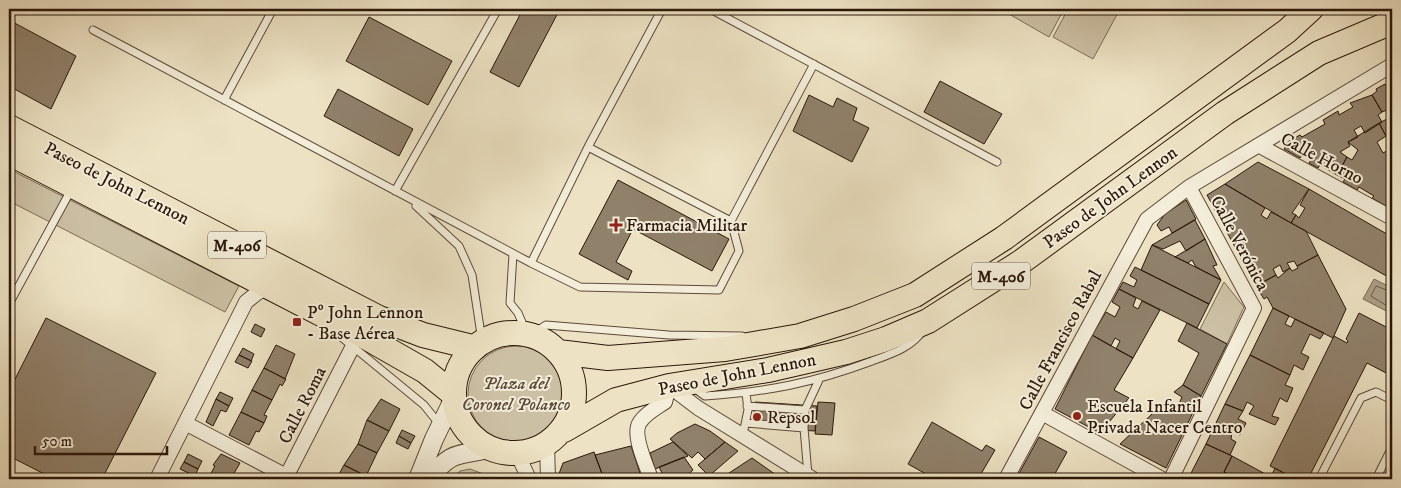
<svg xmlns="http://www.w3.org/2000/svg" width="1401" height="488" font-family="'IM FELL DW Pica',serif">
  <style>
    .green { fill: #ccc0a4; stroke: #7c6c57 }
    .water { fill: #ab9e85; stroke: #786854 }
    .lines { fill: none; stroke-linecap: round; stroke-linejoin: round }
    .shore { stroke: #6b5a48; stroke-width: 1 }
    .building { fill: #90816b; stroke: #2b170a }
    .service-casing { stroke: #5c4a38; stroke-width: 9 }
    .minor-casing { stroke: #5c4a38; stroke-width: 16 }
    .tertiary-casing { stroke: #5c4a38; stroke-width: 20 }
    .trunk-casing { stroke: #2b170a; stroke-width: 26 }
    .service { stroke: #f3edd9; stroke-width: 7 }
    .minor { stroke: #f3edd9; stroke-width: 14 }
    .tertiary { stroke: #f3edd9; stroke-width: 18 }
    .trunk { stroke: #ede3c4; stroke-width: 24 }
    .poi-dot { fill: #8f2418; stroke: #f3edd9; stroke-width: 2 }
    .labels { text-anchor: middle; stroke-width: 4; stroke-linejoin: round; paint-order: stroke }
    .shield { fill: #f3edd9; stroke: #675748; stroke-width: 1 }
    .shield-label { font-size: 16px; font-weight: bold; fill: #2b170a }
    .street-label { font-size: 18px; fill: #2b170a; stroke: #f3edd9 }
    .poi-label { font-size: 18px; fill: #2b170a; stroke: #f3edd9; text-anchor: start }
    .park-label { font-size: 18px; font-style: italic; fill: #5b4a38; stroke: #f3edd9 }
  </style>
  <rect width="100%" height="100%" fill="#ede3c4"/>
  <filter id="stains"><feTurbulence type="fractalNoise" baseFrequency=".004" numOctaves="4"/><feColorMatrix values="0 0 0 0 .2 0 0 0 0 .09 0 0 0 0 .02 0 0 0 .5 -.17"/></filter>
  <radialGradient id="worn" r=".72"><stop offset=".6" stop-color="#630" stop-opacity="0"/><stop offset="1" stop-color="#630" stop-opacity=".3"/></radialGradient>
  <path class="green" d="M1012,9H1064L1049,37L1009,14Z
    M1068,9H1120L1093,59L1053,37Z
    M9,169L239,286L225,312L9,201Z
    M1224,282L1244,307L1227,344L1200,329Z
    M468 394a48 48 0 1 1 96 0a48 48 0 1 1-96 0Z
    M470,469L497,479H451L460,471Z"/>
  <path class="water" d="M1374,279L1392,288V314L1363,299Z"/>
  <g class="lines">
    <path class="shore" d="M1392,292L1376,286L1371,296L1392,309"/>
  </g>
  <path class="building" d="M523,9H560L519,87L490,72Z
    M369,17L452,61L428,105L346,61Z
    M9,20L76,56L51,109L9,86Z
    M940,81L1002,114L984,144L924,112Z
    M1392,83V135L1391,133L1386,136L1379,123L1391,117L1387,110L1382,112L1372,95L1377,91L1376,89L1385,84L1386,86Z
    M338,89L413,129L399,156L324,116Z
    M809,95L833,107L837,98L857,108L853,120L869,128L852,162L793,131Z
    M1372,95L1382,112L1378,115L1382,122L1365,133L1361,126L1354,130L1358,137L1348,142L1350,146L1340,152L1347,157L1337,175L1320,165L1318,168L1309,163L1311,160L1302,155L1300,158L1284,149L1289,141L1300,135L1302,137L1325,124L1323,120L1338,111L1339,115L1353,107L1350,103Z
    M1379,123L1386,136L1377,142L1383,153L1392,148V207L1387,204L1386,206L1372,198L1374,196L1359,187L1357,190L1343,182L1345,179L1337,175L1347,157L1352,160L1358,150L1348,142Z
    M1258,162L1309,189L1292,213L1296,215L1291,223L1225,184Z
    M618,180L729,239L712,271L633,229L616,262L632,271L628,280L579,254Z
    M1225,184L1265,208L1261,215L1267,219L1271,212L1306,231L1318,255L1297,266L1294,261L1287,263L1290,268L1283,272L1280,265L1273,269L1276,275L1256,286L1207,195Z
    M1309,189L1392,237V279L1291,223L1296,215L1299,218L1305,208L1300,205Z
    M1186,200L1196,219L1172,233L1169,227L1161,231L1157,225L1165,214Z
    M1195,220L1205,239L1186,251L1180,241L1163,249L1152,245Z
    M1205,239L1217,265L1213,266L1221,280L1196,267L1192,260L1188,263L1175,257Z
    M1152,245L1221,280L1209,304L1141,270Z
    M1318,255L1346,309L1333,338L1273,308L1267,297L1264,299L1256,286L1276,275L1278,278L1290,268L1292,271L1298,268L1297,266Z
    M1135,267L1209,304L1197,328L1119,289L1123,282L1134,287L1137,280L1130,276Z
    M1119,289L1136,298L1133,306L1138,309L1142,301L1160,310L1133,358L1116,349L1120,341L1115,338L1111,346L1092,335L1106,312L1115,317L1120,307L1112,302Z
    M1273,308L1289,316L1285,324L1291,327L1295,319L1324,333L1320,339L1310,334L1301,353L1309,357L1303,370L1294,365L1290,375L1250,355Z
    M1359,313L1392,330V376L1367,363L1308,479H1296L1270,466L1334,336L1347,343L1348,341L1346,339Z
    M46,318L156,373L102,479H54L9,456V391Z
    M1187,323L1227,344L1201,396L1183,385L1199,353L1178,341Z
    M255,324L265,329L261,337L251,332Z
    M1092,335L1133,358L1114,390L1129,398L1100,433L1055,409Z
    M276,345L295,354L285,379L264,368Z
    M243,348L254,354L251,361L239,355Z
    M239,355L252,361L248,368L235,362Z
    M1250,355L1290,375L1285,385L1293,388L1287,402L1280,398L1272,416L1279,418L1275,425L1249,414L1254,406L1247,402L1243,411L1225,404Z
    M264,368L286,379L282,386L280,384L272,400L252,390Z
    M1183,385L1201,396L1166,468L1120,444L1167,400L1178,406L1182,397L1174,392Z
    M252,390L272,400L264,415L267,416L264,423L241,412Z
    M220,392L233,398L229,406L216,399Z
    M216,399L229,406L226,412L221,410L213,426L206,422Z
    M381,399L400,409L389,431L367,420Z
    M755,402L817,406L815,431L753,427Z
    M818,402L835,403L832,435L815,434Z
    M1225,404L1243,411L1238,419L1246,423L1240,435L1216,423Z
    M241,412L264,423L259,432L256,431L249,445L229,435Z
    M367,420L389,431L377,453L358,444Z
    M932,422L982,451L986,445L995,450L978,479H935L908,464Z
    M1216,423L1232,431L1231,439L1236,442L1230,455L1206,444Z
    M695,424L710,431L725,442L705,459L698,452L692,458L670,439L677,433Z
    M402,430L415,436L411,443L399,436Z
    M399,436L411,443L408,449L396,443Z
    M1039,437L1067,452L1052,479H1016Z
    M673,442L688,456L655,469L650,453Z
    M725,442L738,451L709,476L698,465Z
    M358,444L377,453L366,476L344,465Z
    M1206,444L1232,456L1224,472L1228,474L1225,479H1188Z
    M631,446L642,479H604L595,455Z
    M594,452L604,479H557L563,463Z
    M188,454L202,461L198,469L184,462Z
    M221,454L240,463L233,475L236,477L235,479H219L210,475L215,466L213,465Z
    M1232,456L1271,477L1270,479H1225L1228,474L1224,472Z
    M684,457L693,470L683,479H665L659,467Z
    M752,458L779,477L778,479H720Z
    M184,462L198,469L195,476L180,469Z
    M344,465L366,476L364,479H340L338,476Z
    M1275,468L1284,473L1281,479H1270Z"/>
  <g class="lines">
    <g class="service-casing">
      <path id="service" d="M710,9L997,162
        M93,30L531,263L588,147L662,9
        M224,100L273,9
        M588,147L731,221L814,64
        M395,191L498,9
        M416,206L459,246L472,275L482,341
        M513,254L510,303L518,313L527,334
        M531,263L580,287L719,290L739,251L731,221
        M9,304L71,190
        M334,331L424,405L440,425
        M531,335L546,325L669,335L742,336
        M694,388L705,396C767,392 813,383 872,361C891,354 913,347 923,330
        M747,406L805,410
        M746,423L804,428
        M743,434L748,410L746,393
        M808,475L804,428L805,410L819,380
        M1319,479L1361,398L1376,392L1392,400
        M1376,479L1392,447"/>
    </g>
    <g class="minor-casing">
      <path id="minor" d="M1260,146L1392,218
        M1042,413L1162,479
        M185,423L292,479
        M547,444L548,479
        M517,453L529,479
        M157,479L246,302L257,293L270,286
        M285,479L352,348
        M651,479C647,466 631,434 640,422C646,413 656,408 665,402L669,386L698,408L813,479
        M1006,479L1147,219L1189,187L1392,65
        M1171,479L1254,308L1189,187"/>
    </g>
    <g class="tertiary-casing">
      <path id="tertiary" d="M418,479L434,439L452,402
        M428,479C453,451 454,456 490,449"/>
    </g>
    <g class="trunk-casing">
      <path id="trunk" d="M9,127L379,318L423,335L472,347
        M9,153L362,335L425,371L452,393
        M454 393a60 60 0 1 1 120 0a60 60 0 1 1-120 0Z
        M558,352L608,358L725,349L800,336L854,319L915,295L1004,238L1287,31L1311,9
        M564,430L616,400L669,386L768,370L846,352L886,339L928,321L1021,262L1225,113L1319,53L1392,22"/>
    </g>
    <use href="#service" class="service"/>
    <use href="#minor" class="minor"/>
    <use href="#tertiary" class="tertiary"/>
    <use href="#trunk" class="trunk"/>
  </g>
  <g class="poi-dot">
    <path d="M613.5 217.5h5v5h5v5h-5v5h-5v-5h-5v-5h5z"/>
    <rect x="292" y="317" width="10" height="10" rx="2.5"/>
    <circle cx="1077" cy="416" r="5"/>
    <circle cx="757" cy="417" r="5"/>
  </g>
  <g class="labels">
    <g class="shield">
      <rect x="208" y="231.5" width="58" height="27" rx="4"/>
      <rect x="972" y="262.5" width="58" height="27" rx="4"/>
    </g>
    <g class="shield-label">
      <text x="237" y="251">M-406</text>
      <text x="1001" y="282">M-406</text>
    </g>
    <g class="street-label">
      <text transform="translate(1322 158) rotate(28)" y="6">Calle Horno</text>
      <text transform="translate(117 183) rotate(27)" y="6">Paseo de John Lennon</text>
      <text transform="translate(1110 197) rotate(-36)" y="6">Paseo de John Lennon</text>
      <text transform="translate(1240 243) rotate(62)" y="6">Calle Verónica</text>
      <text transform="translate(1060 340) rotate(-62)" y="6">Calle Francisco Rabal</text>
      <text transform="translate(737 374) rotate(-11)" y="6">Paseo de John Lennon</text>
      <text transform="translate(302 405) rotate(-63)" y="6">Calle Roma</text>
    </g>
    <g class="poi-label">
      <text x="626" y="231">Farmacia Militar</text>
      <text x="307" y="318">Pº John Lennon<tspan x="307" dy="21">- Base Aérea</tspan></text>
      <text x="1087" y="412">Escuela Infantil<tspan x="1087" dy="21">Privada Nacer Centro</tspan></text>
      <text x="767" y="423">Repsol</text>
    </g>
    <g class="park-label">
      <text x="516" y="389">Plaza del<tspan x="516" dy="21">Coronel Polanco</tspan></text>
    </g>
  </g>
  <rect width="1401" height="488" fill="none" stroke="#ede3c4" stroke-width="30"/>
  <rect x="10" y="10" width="1381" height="468" fill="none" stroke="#2b170a" stroke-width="2.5"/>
  <rect x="15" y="15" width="1371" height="458" fill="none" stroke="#2b170a"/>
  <path d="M35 446v8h132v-8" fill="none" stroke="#2b170a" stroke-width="2.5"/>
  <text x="42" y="446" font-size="15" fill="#2b170a" stroke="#f3edd9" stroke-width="4" paint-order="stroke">50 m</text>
  <rect width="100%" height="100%" filter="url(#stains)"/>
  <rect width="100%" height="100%" fill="url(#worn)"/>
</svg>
